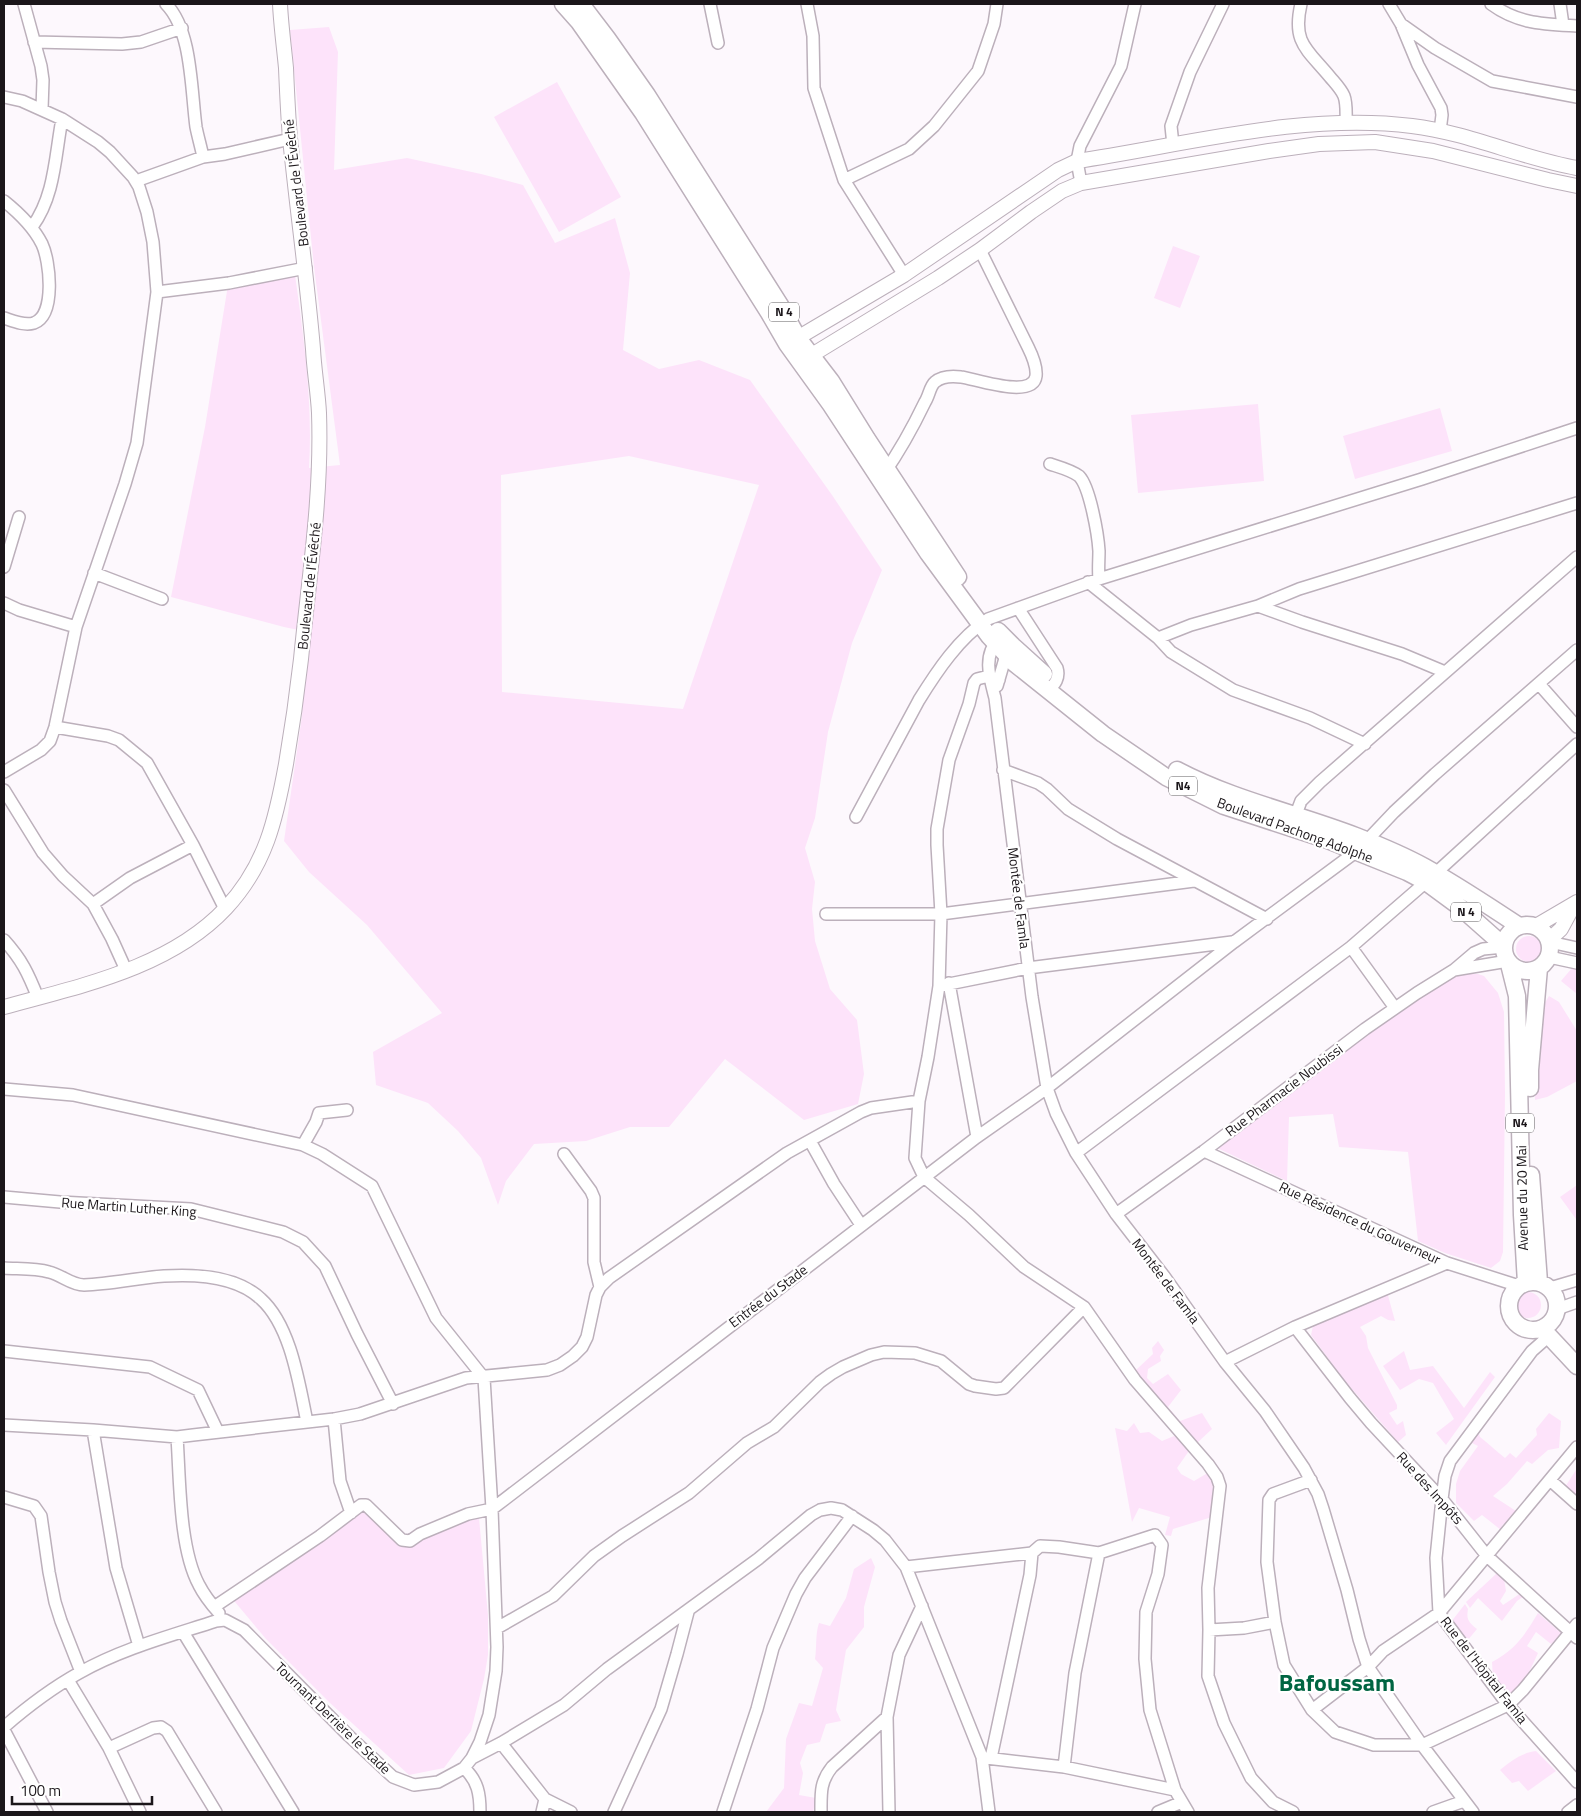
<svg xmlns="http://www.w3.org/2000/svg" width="1581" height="1816" font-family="'Titillium Web',sans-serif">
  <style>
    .green { fill: #fde3fa; fill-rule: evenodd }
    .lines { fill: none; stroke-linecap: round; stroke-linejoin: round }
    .minor-casing { stroke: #bcb0bb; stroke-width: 14 }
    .major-casing { stroke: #bcb0bb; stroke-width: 16 }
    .highway-casing { stroke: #bcb0bb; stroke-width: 19 }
    .minor { stroke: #fff; stroke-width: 11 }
    .major { stroke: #fff; stroke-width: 14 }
    .highway { stroke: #fff; stroke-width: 16 }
    .labels { text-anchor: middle; stroke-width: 4.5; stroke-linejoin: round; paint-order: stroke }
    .shield { fill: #fff; stroke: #5f5c5f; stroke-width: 1 }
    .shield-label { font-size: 12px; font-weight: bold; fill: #1b161a }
    .street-label { font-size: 14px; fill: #1b161a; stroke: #fff }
    .town-label { font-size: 24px; font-weight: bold; fill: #006542; stroke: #fff }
  </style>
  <rect width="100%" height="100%" fill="#fdf8fd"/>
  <path class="green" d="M329,27L338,52L334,170L407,158L481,174L523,185L555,243L615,218L630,273L623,350L659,369L699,360L750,380L832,495L882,570L852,643L828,732L815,818L805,848L815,882L812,909L815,941L830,989L857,1020L864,1074L858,1104L804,1120L725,1059L669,1127H630L586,1141L534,1144L506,1181L498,1205L481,1158L458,1131L428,1103L376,1085L373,1052L442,1013L367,925L309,872L284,841L302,716L308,632L284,627L171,597L205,427L228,285L295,275C304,338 313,404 309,468L340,465L314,267L290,30ZM629,456L759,485L683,709L502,692L501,475Z
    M557,82L621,197L559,232L494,117Z
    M1173,246L1200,256L1180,308L1154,298Z
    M1258,404L1264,481L1138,493L1131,415Z
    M1440,408L1452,451L1355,479L1343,436Z
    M1516 949a13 13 0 1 1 26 0a13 13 0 1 1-26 0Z
    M1572,968L1577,969V994L1561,981Z
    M1454,974H1478L1484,976L1498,993L1504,1012L1505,1094L1503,1252L1500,1261L1491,1268L1445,1253L1418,1241L1408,1152L1339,1147L1333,1114L1289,1117L1287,1181L1215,1147L1381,1025Z
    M1549,996L1559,1002L1577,1031V1081L1547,1097L1535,1100L1534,1077L1543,1006Z
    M1577,1185V1219H1576L1560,1197Z
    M1387,1292L1395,1321L1388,1320L1381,1316L1360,1327L1366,1336L1368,1348L1397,1405V1409L1389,1413L1397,1425L1403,1421L1406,1435L1398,1442L1344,1380L1311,1335L1313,1326Z
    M1515 1305a13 13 0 1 1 26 0a13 13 0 1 1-26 0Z
    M1158,1341L1164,1350L1160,1356L1161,1361L1148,1369L1147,1378L1153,1384L1168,1374L1181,1390L1168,1407L1180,1421L1202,1413L1212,1429L1197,1443L1163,1407L1136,1376V1370L1153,1354L1152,1348Z
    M1404,1351L1410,1370L1433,1366L1464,1408L1490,1372L1495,1377L1446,1445L1436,1433L1454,1419L1433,1383L1419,1379L1400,1390L1383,1366Z
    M1549,1413L1561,1421L1559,1448L1548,1450L1532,1464L1527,1461L1507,1484L1493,1496L1516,1511L1508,1527L1503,1524L1501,1530L1482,1515L1474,1521L1456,1503V1484L1460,1471L1478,1446L1466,1440L1476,1426L1480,1437C1489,1444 1496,1451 1505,1458L1510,1453L1516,1458L1537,1435L1536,1429Z
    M1134,1423L1140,1433L1149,1432L1162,1441L1174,1436L1191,1448L1177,1468L1181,1474L1194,1481L1211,1471L1213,1478L1212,1517L1173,1529L1171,1536L1165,1535L1170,1517L1139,1508L1132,1522L1115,1428L1127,1431Z
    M1576,1470H1577V1500L1563,1490Z
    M363,1506L398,1541L479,1518L488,1615V1655L484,1679L471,1731L444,1768L409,1775L330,1703L266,1639L230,1596Z
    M871,1558L875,1567L864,1607V1627L846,1650L836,1710L841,1721L826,1724L820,1742L807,1745L800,1763L803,1773L799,1795L816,1798L813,1812H766L784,1788L786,1739L799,1703L812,1706L823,1668L815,1659C817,1647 815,1635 819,1623L830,1626L846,1598L854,1569Z
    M1497,1573L1504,1579L1506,1591L1500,1601L1503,1605L1521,1593L1524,1596L1517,1601L1502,1621L1478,1598L1470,1608L1466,1602Z
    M1465,1604L1468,1609C1466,1620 1469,1622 1477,1629L1467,1641L1451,1622Z
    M1538,1613L1562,1634L1551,1644L1536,1632L1527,1646L1538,1653C1531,1668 1524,1687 1508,1696L1493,1678L1492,1662C1516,1649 1524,1636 1538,1613Z
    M1536,1751L1556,1771L1528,1791L1519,1781L1512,1783L1500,1770C1511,1761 1521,1753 1536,1751Z"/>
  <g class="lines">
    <g class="minor-casing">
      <path id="minor" d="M24,4L41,66L43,80L42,109
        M166,4C192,30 191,90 196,127C198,137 201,147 203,157
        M710,4L718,43
        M807,4L813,36L814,88L844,180L904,275
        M1301,4C1292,43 1307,49 1330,77C1335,83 1341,89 1344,96C1347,104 1346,115 1346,123
        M1389,4L1401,24L1418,65L1441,108L1442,115L1440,131
        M1491,4C1518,24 1544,24 1577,26
        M1560,4L1563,25
        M1401,24L1435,48L1492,81L1577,97
        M34,42L122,44L141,42L182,28
        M4,97L22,101L62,119L98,142L110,152L133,177L139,187L147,212L153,242L157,292L137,443L125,484L76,627L55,727L50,741L41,750L4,772
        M1173,145L1171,126L1190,72L1223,4
        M844,180L909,149L934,126L978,71L994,24L997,4
        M136,181L203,157L225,154L290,139
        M1081,183L1077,161L1080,146L1121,66L1135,4
        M4,201C19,213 33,226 42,244C50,261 56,315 34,323C24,326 13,321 4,318
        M32,227C55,196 55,156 62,119
        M157,292L229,283L306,268
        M1050,464C1059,467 1071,470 1079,476C1090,487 1098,535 1099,551C1099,560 1098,570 1099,579
        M883,475C899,452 913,427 925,402C929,396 930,386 935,382C942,376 953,376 961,377C973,378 1033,400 1036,376C1037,367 1032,355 1028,347L980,250
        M4,567L19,517
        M94,573L162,599
        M1088,582L1158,638L1171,652L1233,690L1310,718L1365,744
        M4,603L19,610L76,627
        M1258,606L1302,622L1402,654L1445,672
        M1018,608L1057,668C1060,678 1055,684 1048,691
        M1158,638L1191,625L1258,606L1299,589L1577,503
        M999,639C982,655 990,679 995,698L1032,997L1047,1088L1056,1113L1076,1153L1116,1214L1164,1276L1225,1362L1265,1411L1304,1468L1318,1494L1323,1509L1347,1590L1359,1639L1368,1667L1422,1745L1473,1812
        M999,680L985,677L977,679L974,683L969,704L949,760L937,829V845L941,914L939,986L928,1057L919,1101L915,1158L924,1177L969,1215L1024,1267L1084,1307L1135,1380L1208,1464L1217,1477L1220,1486L1208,1588L1209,1630L1208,1676L1224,1723L1251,1778L1273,1802L1293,1812
        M1539,684L1577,727
        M997,686L1006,655L1010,650
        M55,727L108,736L119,740L147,763L193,845L225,909
        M1003,770L1038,783L1047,789L1068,809L1117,839L1267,919
        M4,790L43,853L63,876L93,904L112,939L126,970
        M856,817L919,700C937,671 959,638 988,619L1099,579L1422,479L1577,428
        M1293,822L1301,801L1320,782L1577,557
        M93,904L130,878L193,845
        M826,914H941L1194,881
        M4,940C22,960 28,973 38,998
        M1550,942L1577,948
        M1351,947L1395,1008
        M1549,957L1577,963
        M1454,970L1508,961
        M949,983L977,1137
        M939,986L1028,968L1232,942
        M4,1089L73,1095L303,1145L322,1154L372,1186L436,1318L484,1378L492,1509L497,1647L496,1671L489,1715L480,1742L472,1758L464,1768L438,1782L414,1785L393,1777L349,1736L244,1630L225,1620L216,1621C170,1636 121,1649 79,1673C52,1688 27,1707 4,1727
        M810,1141L834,1184L861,1225
        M303,1145L316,1122L319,1113L347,1110
        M1204,1151L1447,1263L1519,1286
        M1076,1153L1351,947L1426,882L1577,744
        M564,1154L591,1191L594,1198V1262L600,1287
        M4,1197L60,1202L191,1209L283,1232L303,1242L325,1266L357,1334L393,1404
        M1116,1214L1204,1151L1365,1029L1417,993L1454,970L1474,953L1483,949L1504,947
        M4,1268C18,1269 35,1268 49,1272C62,1275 71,1285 84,1285C111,1284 137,1278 164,1276C195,1274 237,1276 261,1299C291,1326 299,1384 307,1422
        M1550,1288L1577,1280
        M1557,1309L1577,1302
        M1295,1327L1350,1398L1371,1423L1442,1499L1487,1556L1577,1638
        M1549,1336L1532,1351L1450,1461L1445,1476L1442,1499L1436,1558L1439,1613L1508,1705L1577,1782
        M4,1351L150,1367L198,1390L218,1432
        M1225,1362L1295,1327L1447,1263
        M334,1419L340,1481L351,1513
        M4,1425L93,1430L177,1437L193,1435L334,1419L360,1414L466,1378L547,1370L560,1365L573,1356L582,1347L587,1337L596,1295L600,1287L609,1278L787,1153L861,1112L871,1108L919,1101
        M93,1430L116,1568L139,1646
        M177,1437C180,1480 179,1548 199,1585C204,1595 212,1605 219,1613
        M1311,1480L1273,1494L1269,1500L1267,1562L1275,1622L1284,1665L1312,1710L1335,1732L1374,1745H1422L1508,1705L1523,1690L1577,1624
        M1550,1480L1577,1504
        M4,1497L34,1506L41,1516L49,1572L55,1602L61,1621L81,1672
        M1032,1553L1040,1546L1059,1547L1099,1553
        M906,1567L1032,1553L1030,1575L991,1758
        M214,1607L320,1536L361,1505H366L402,1540L410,1541L420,1534L468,1514L492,1509L977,1137L1047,1088L1234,942L1357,851L1394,812L1435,774L1577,650
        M497,1628L553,1596L594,1556L622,1536L689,1493L747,1443L774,1427L820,1382L831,1374L843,1367L871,1355L884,1352L915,1353L941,1361L969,1384L975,1386L996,1389L1004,1388L1084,1307
        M1209,1630L1244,1628L1275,1622
        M183,1632L293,1812
        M68,1680L109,1748L140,1812
        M1312,1710L1368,1667L1383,1651L1439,1613L1577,1447
        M4,1730L47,1812
        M501,1743L545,1799L571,1812
        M109,1748L153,1728L161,1727L167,1731L216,1812
        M472,1758L501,1743L564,1705L607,1669L758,1559L811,1515L820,1510L831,1508L842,1510L873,1530L885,1540L906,1567L982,1757L989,1812
        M986,1758L1064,1767L1175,1790L1188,1812
        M1064,1767L1075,1673L1099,1553L1155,1535L1162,1545L1158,1574L1146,1612L1145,1659L1150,1710L1175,1790
        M464,1768C478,1781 480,1794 480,1812
        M542,1812L545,1799
        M614,1812L661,1709L677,1654L688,1612
        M723,1812L757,1709L773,1648L796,1594L805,1578L852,1516
        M821,1812C821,1793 820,1782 832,1767L887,1717
        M889,1812L887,1717L899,1655L922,1606
        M1158,1812L1182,1802
        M1433,1812L1464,1801
        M1568,1812L1577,1805"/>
    </g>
    <g class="major-casing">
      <path id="major" d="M789,343L904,275L1058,170L1077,161C1184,145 1304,112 1412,126C1469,133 1521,158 1577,168
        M802,361L938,278L980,250L1031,212L1062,191L1081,183L1269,151L1319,144L1375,142L1433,151L1548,180L1577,186
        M1536,926L1577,902
        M1549,940L1561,929L1574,905
        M4,1007C80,986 170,968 226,908C266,865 276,819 286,764C292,729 297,694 301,659C309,577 322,496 319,413C318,392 314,370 313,349C307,278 297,209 290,138C288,115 287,92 286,68C284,47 281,25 280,4"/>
    </g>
    <g class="highway-casing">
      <path id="highway" d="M563,4L579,22L643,113L769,313L787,344L831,405L928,553L989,636L1014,663L1103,734L1166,777L1224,806L1325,839L1407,872L1426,882L1460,907L1504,946
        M581,4L607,38L647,95L780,305L798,338L831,381L867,439L958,577
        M998,631L1013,646L1044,674
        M1177,770C1234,800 1296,813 1356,836C1379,845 1403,855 1425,867C1457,885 1489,906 1519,926
        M1504 948a23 23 0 1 1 46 0a23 23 0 1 1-46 0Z
        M1509,964L1517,996L1522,1215L1526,1283
        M1530,1088V1070L1539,968
        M1531,1175L1539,1282
        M1509 1306a24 24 0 1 1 48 0a24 24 0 1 1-48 0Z
        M1541,1329L1549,1336L1577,1366"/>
    </g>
    <use href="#minor" class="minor"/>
    <use href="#major" class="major"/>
    <use href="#highway" class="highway"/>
  </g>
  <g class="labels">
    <g class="shield">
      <rect x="769" y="302.5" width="30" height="19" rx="4"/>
      <rect x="1169" y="776.5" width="28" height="19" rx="4"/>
      <rect x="1451" y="902.5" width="30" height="19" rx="4"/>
      <rect x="1506" y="1113.5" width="28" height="19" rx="4"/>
    </g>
    <g class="shield-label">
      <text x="784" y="316">N 4</text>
      <text x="1183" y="790">N4</text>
      <text x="1466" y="916">N 4</text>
      <text x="1520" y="1127">N4</text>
    </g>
    <g class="street-label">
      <text transform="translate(296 183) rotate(-97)" y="5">Boulevard de l'Évêché</text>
      <text transform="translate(309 586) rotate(-84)" y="5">Boulevard de l'Évêché</text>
      <text transform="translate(1295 830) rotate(20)" y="5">Boulevard Pachong Adolphe</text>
      <text transform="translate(1019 898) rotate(83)" y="5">Montée de Famla</text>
      <text transform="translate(1284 1090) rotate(-37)" y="5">Rue Pharmacie Noubissi</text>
      <text transform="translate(1522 1198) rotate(-91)" y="5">Avenue du 20 Mai</text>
      <text transform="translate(129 1207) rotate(4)" y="5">Rue Martin Luther King</text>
      <text transform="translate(1360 1223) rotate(25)" y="5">Rue Résidence du Gouverneur</text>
      <text transform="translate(1166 1281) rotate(53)" y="5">Montée de Famla</text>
      <text transform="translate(768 1296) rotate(-37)" y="5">Entrée du Stade</text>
      <text transform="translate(1430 1488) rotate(48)" y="5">Rue des Impôts</text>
      <text transform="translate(1484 1670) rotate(52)" y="5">Rue de l'Hôpital Famla</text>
      <text transform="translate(333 1718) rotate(44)" y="5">Tournant Derrière le Stade</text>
    </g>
    <g class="town-label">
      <text x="1337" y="1691">Bafoussam</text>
    </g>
  </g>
  <rect width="1581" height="1816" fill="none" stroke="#1b161a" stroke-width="10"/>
  <path d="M12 1796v8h140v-8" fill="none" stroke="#1b161a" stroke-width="2.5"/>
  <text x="20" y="1796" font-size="15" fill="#1b161a" stroke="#ffffff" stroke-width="4" paint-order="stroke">100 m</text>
</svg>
